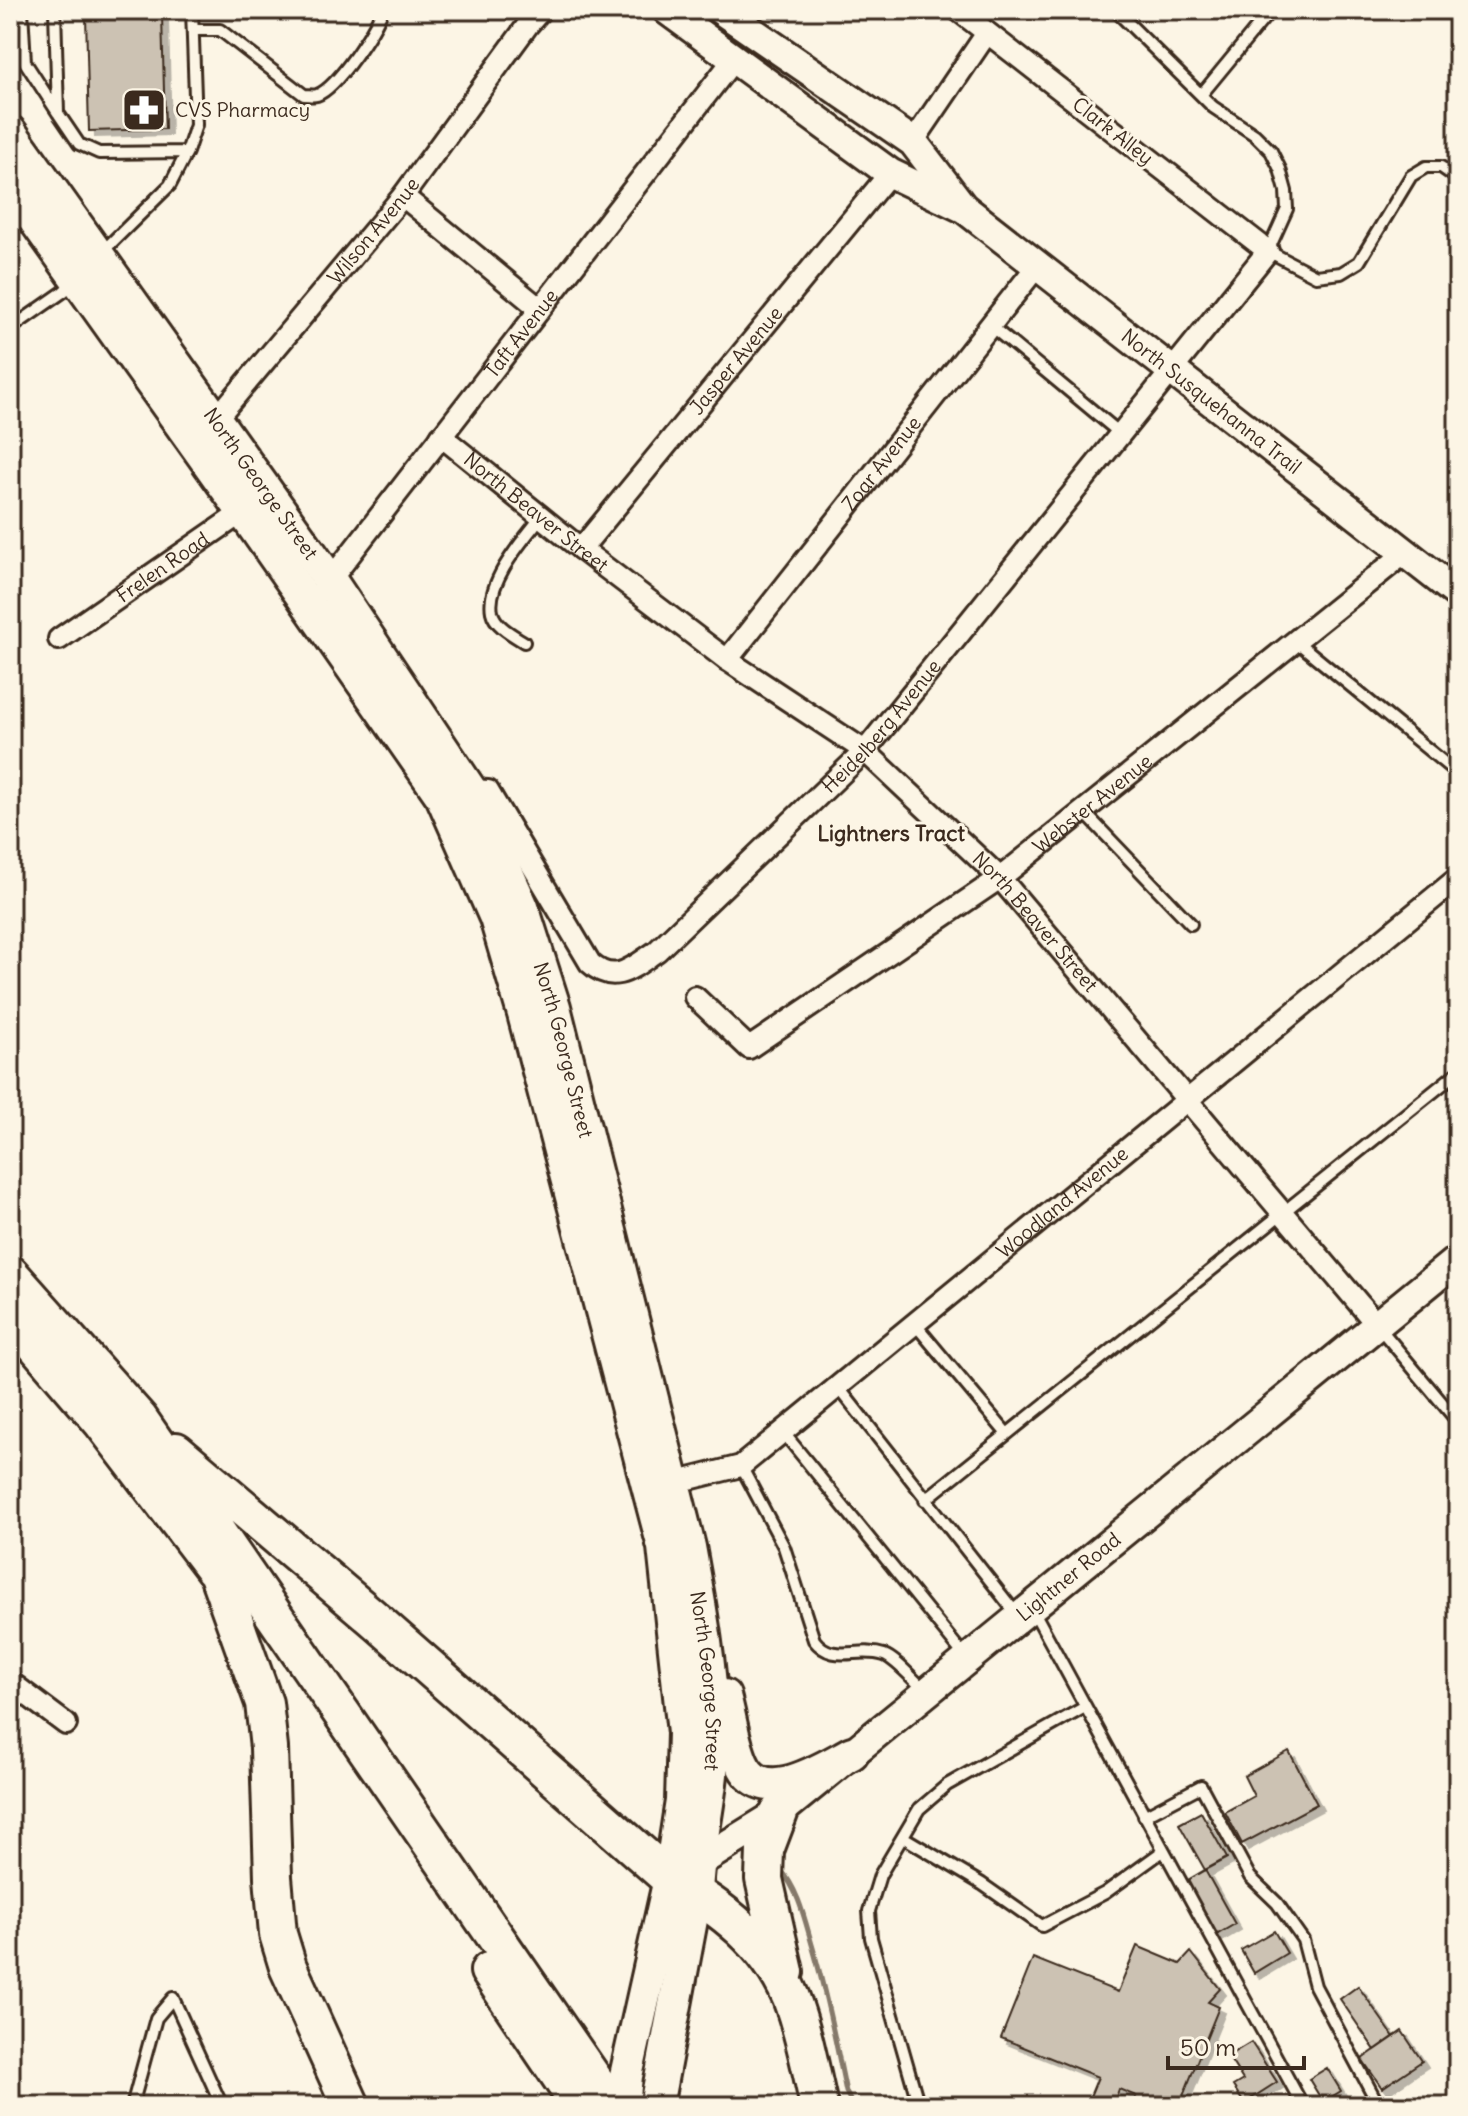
<svg xmlns="http://www.w3.org/2000/svg" width="1468" height="2116" font-family="Delius,sans-serif">
  <style>
    .lines { fill: none; stroke-linecap: round; stroke-linejoin: round }
    .stream { stroke: #85796b; stroke-width: 5 }
    .building { fill: #ccc2b3; stroke: #3b2a1e; stroke-width: 2; filter: url(#shadow) }
    .lane-casing { stroke: #3b2a1e; stroke-width: 16 }
    .street-casing { stroke: #3b2a1e; stroke-width: 26 }
    .secondary-casing { stroke: #3b2a1e; stroke-width: 34 }
    .primary-casing { stroke: #3b2a1e; stroke-width: 38 }
    .highway-casing { stroke: #3b2a1e; stroke-width: 42 }
    .lane { stroke: #fcf5e5; stroke-width: 10 }
    .street { stroke: #fcf5e5; stroke-width: 20 }
    .secondary { stroke: #fcf5e5; stroke-width: 28 }
    .primary { stroke: #fcf5e5; stroke-width: 32 }
    .highway { stroke: #fcf5e5; stroke-width: 36 }
    .labels { text-anchor: middle; stroke-width: 6; stroke-linejoin: round; paint-order: stroke }
    .poi-label { font-size: 20px; fill: #3b2a1e; stroke: #fcf5e5; text-anchor: start }
    .street-label { font-size: 20px; fill: #3b2a1e; stroke: #fcf5e5 }
    .neighbourhood-label { font-size: 22px; font-weight: bold; fill: #3b2a1e; stroke: #fcf5e5 }
  </style>
  <defs>
    <filter id="shadow"><feDropShadow dx="6" dy="6" stdDeviation="0" flood-color="#0004"/></filter>
  </defs>
  <rect width="100%" height="100%" fill="#fcf5e5"/>
  <filter id="ink" filterUnits="userSpaceOnUse"><feTurbulence type="fractalNoise" baseFrequency=".0125" numOctaves="2"/><feDisplacementMap in="SourceGraphic" scale="16" xChannelSelector="R" yChannelSelector="G"/><feConvolveMatrix kernelMatrix="1 2 1 2 8 2 1 2 1" color-interpolation-filters="sRGB"/></filter>
  <g filter="url(#ink)">
    <g class="lines">
      <path class="stream" d="M780,1869C799,1890 805,1921 813,1948C827,1996 836,2044 846,2092L853,2106"/>
    </g>
    <path class="building" d="M162,14L165,129L89,131L86,16Z
      M1289,1751L1317,1804L1242,1844L1225,1812L1254,1796L1244,1776Z
      M1201,1812L1227,1858L1205,1870L1179,1824Z
      M1205,1870L1235,1924L1216,1935L1186,1881Z
      M1274,1931L1287,1953L1254,1973L1241,1950Z
      M1137,1946L1180,1964L1191,1952L1220,1989L1208,2002L1219,2007L1179,2106H1132L1136,2096L1119,2089L1113,2106H1086L1098,2077L1001,2038L1033,1958L1118,1992Z
      M1358,1986L1394,2037L1375,2050L1340,1999Z
      M1402,2031L1422,2061L1382,2088L1362,2059Z
      M1251,2042L1277,2082L1244,2103L1233,2086L1243,2080L1228,2056Z
      M1327,2068L1341,2091L1323,2102L1309,2079Z
      M1353,2096L1359,2106H1337Z"/>
    <g class="lines">
      <g class="lane-casing">
        <path id="lane" d="M22,10L25,62L58,113L55,10
          M1115,10L1213,107L1255,135L1271,151L1280,169L1286,191L1287,209L1268,251L1316,276L1341,273L1359,262L1411,176L1426,167H1441L1458,179
          M193,30H220L304,95C309,95 313,96 317,95C337,88 375,30 382,10
          M1201,95L1271,10
          M58,113L79,144L99,153L187,152
          M100,254L170,185L187,152L196,125L192,10
          M991,326L1122,435
          M10,329L63,292L73,283
          M1296,641L1458,774
          M524,642C513,635 495,626 492,612C486,581 524,539 541,517
          M1083,811L1191,924
          M915,1324L1007,1434
          M1377,1325L1458,1422
          M839,1388L1018,1616
          M783,1432L967,1659
          M741,1466L784,1547L814,1640C833,1665 858,1646 884,1655C896,1659 916,1683 927,1692
          M925,1500L1458,1072
          M1033,1610L1303,2106
          M1144,1816L1201,1786L1250,1877L1277,1903L1303,1940L1315,1986L1379,2106
          M903,1837L982,1884L1042,1926L1105,1893L1163,1851
          M132,2106L156,2018L173,1998L222,2106
          M919,2106L871,1938L869,1911L880,1875L919,1809L947,1785L1085,1707"/>
      </g>
      <g class="street-casing">
        <g id="street">
          <path d="M913,142L987,33"/>
          <path d="M403,196L540,309"/>
          <path id="s1" d="M209,424L216,419L403,196L527,26L541,10"/>
          <path id="s2" d="M441,436L581,549L727,660L865,751L1000,878L1377,1325"/>
          <path id="s3" d="M581,549L890,173"/>
          <path id="s4" d="M324,588L734,59"/>
          <path id="s5" d="M59,639L251,506"/>
          <path id="s6" d="M727,660L1037,266"/>
          <path id="s7" d="M470,790L488,791L590,963C615,986 633,967 657,951L865,751L1268,251L958,10"/>
          <path id="s8" d="M695,997L749,1048L1000,878L1405,553"/>
          <path id="s9" d="M661,1486L741,1466L1458,878"/>
          <path d="M10,1682L66,1724"/>
        </g>
      </g>
      <g class="secondary-casing">
        <g id="secondary">
          <path id="s10" d="M667,10L890,173L965,209L1458,594"/>
          <path d="M721,10L913,142L962,206"/>
          <path id="s11" d="M685,1871L779,1813L1458,1259"/>
        </g>
      </g>
      <g class="primary-casing">
        <g id="primary">
          <path id="s12" d="M10,132L331,582L470,790L522,907L554,1007L689,1547C700,1607 711,1668 713,1729C715,1784 698,1838 696,1893L656,2106"/>
          <path d="M10,185L243,511L442,796L496,918L524,1014L664,1547L684,1733L682,1801L670,1879L626,2076L623,2106"/>
          <path d="M724,1696C730,1717 733,1743 742,1763C762,1809 823,1768 852,1753"/>
        </g>
      </g>
      <g class="highway-casing">
        <path id="highway" d="M10,1274L139,1419L612,2106
          M10,1315L102,1422L214,1569
          M176,1451L373,1618L670,1879C721,1907 768,1943 791,1998C804,2032 811,2071 819,2106
          M218,1575L264,1703L269,1748L273,1877L278,1934L288,1967L351,2106
          M779,1813L765,1850L764,1879L785,1972
          M489,1971L580,2106"/>
      </g>
      <use href="#lane" class="lane"/>
      <use href="#street" class="street"/>
      <use href="#secondary" class="secondary"/>
      <use href="#primary" class="primary"/>
      <use href="#highway" class="highway"/>
    </g>
  </g>
  <defs>
    <g id="pharmacy-square" transform="scale(2.3)"><rect x="-9" y="-9" width="18" height="18" rx="4" fill="#3b2a1e" stroke="#fcf5e5"/><path d="M-2-6h4v4h4v4h-4v4h-4v-4h-4v-4h4Z" fill="#fff"/></g>
  </defs>
  <g fill-rule="evenodd">
    <use href="#pharmacy-square" x="144" y="110"/>
  </g>
  <g class="labels">
    <g class="poi-label">
      <text x="175" y="117">CVS Pharmacy</text>
    </g>
    <g class="street-label">
      <text transform="translate(1113 131) rotate(38)" y="7">Clark Alley</text>
      <text dy="7" stroke="none"><textPath href="#s1" startOffset="254">Wilson Avenue</textPath></text>
      <text dy="7" stroke="none"><textPath href="#s4" startOffset="322">Taft Avenue</textPath></text>
      <text dy="7" stroke="none"><textPath href="#s3" startOffset="244">Jasper Avenue</textPath></text>
      <text dy="7" stroke="none"><textPath href="#s10" startOffset="672">North Susquehanna Trail</textPath></text>
      <text dy="7" stroke="none"><textPath href="#s6" startOffset="250">Zoar Avenue</textPath></text>
      <text dy="7" stroke="none"><textPath href="#s12" startOffset="432">North George Street</textPath></text>
      <text dy="7" stroke="none"><textPath href="#s2" startOffset="122">North Beaver Street</textPath></text>
      <text dy="7" stroke="none"><textPath href="#s5" startOffset="126">Frelen Road</textPath></text>
      <text dy="7" stroke="none"><textPath href="#s7" startOffset="612">Heidelberg Avenue</textPath></text>
      <text dy="7" stroke="none"><textPath href="#s8" startOffset="496">Webster Avenue</textPath></text>
      <text dy="7" stroke="none"><textPath href="#s2" startOffset="770">North Beaver Street</textPath></text>
      <text dy="7" stroke="none"><textPath href="#s12" startOffset="1080">North George Street</textPath></text>
      <text dy="7" stroke="none"><textPath href="#s9" startOffset="498">Woodland Avenue</textPath></text>
      <text dy="7" stroke="none"><textPath href="#s11" startOffset="484">Lightner Road</textPath></text>
      <text dy="7" stroke="none"><textPath href="#s12" startOffset="1728">North George Street</textPath></text>
    </g>
    <g class="neighbourhood-label">
      <text x="891" y="841">Lightners Tract</text>
    </g>
  </g>
  <rect width="1468" height="2116" fill="none" stroke="#fcf5e5" stroke-width="40"/>
  <rect x="20" y="20" width="1428" height="2076" fill="none" stroke="#3b2a1e" stroke-width="3" filter="url(#ink)"/>
  <path d="M1168 2056v12h136v-12" fill="none" stroke="#3b2a1e" stroke-width="4"/>
  <text x="1180" y="2056" font-size="24" fill="#3b2a1e" stroke="#fcf5e5" stroke-width="6" paint-order="stroke">50 m</text>
</svg>
